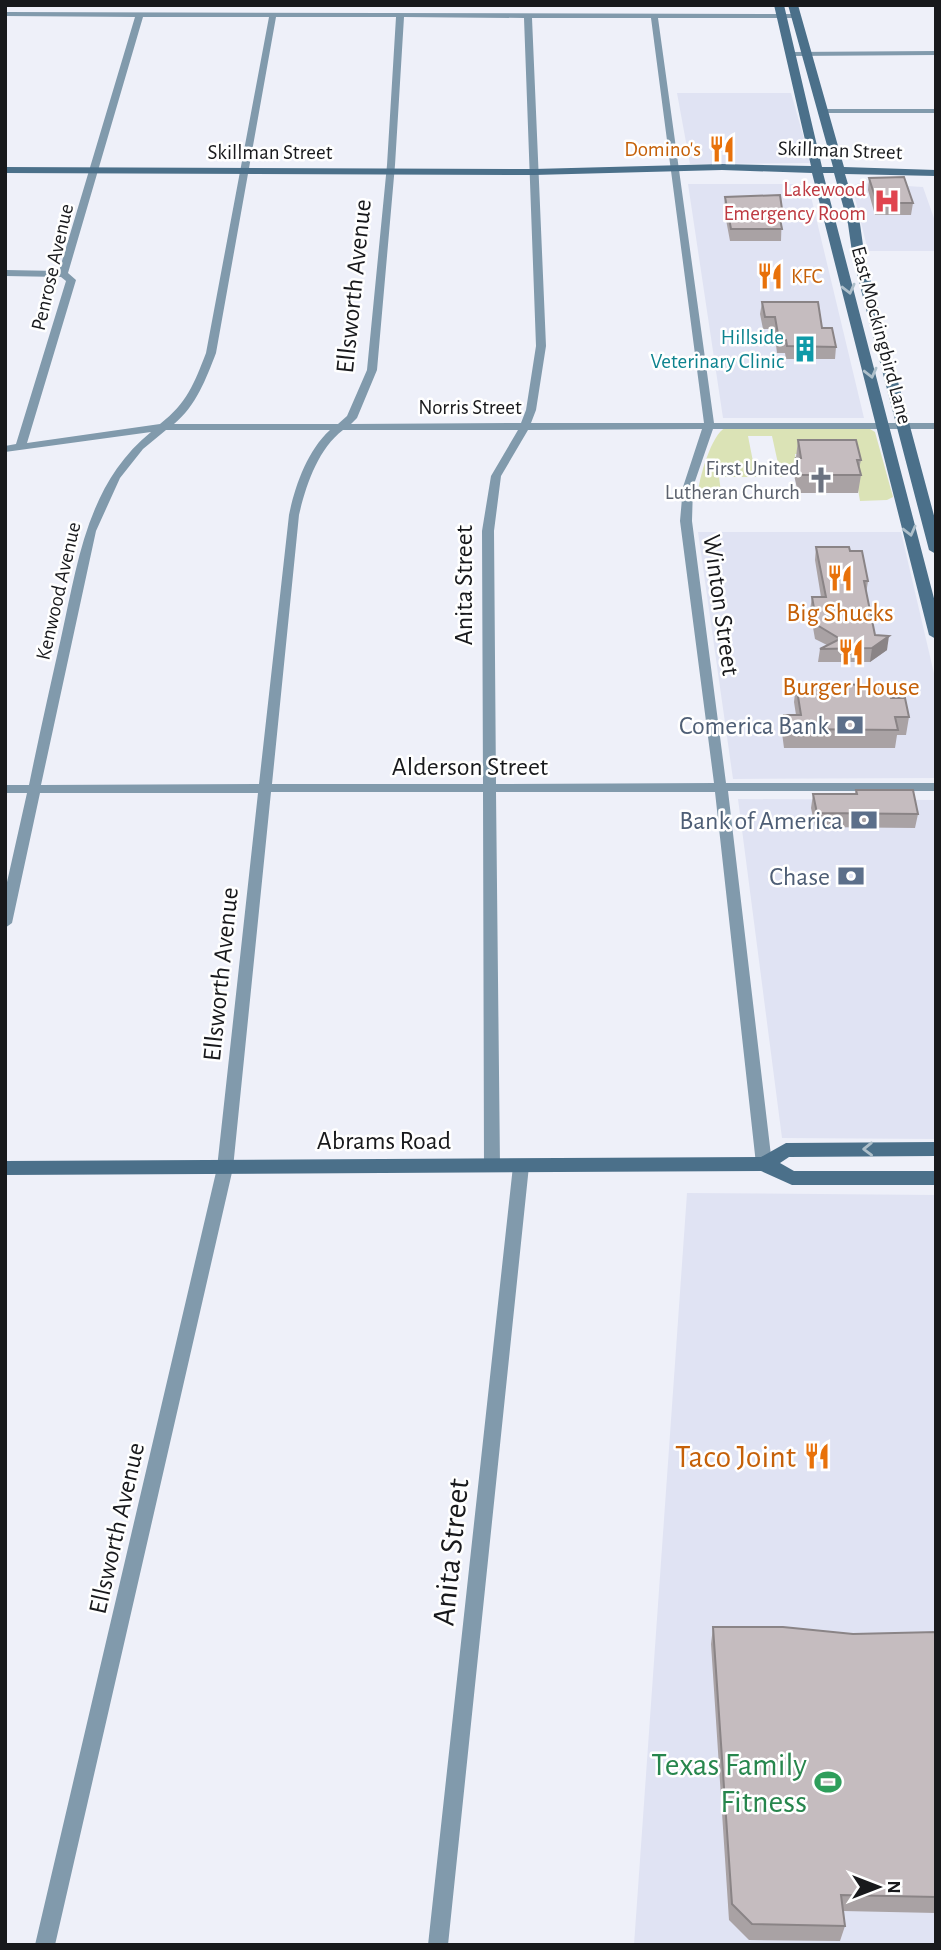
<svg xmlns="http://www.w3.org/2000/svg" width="941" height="1950" font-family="'Alegreya Sans',sans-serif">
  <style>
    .built { fill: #e0e3f3 }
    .green { fill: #dbe3b6 }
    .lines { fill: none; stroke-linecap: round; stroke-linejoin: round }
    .minor { fill: #819aac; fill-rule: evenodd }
    .secondary { fill: #4b708a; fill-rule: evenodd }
    .wall { fill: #a9a2a4 }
    .shaded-wall { fill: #8a8486 }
    .building { fill: #c5bcbf; stroke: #8a8486; stroke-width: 2 }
    .oneway { stroke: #aebfca }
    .labels { text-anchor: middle; stroke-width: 5; stroke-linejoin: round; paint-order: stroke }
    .far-food-label { font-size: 21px; fill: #c56008; stroke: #fff; text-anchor: end }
    .far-street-label { font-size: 21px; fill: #18191c; stroke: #fff }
    .far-health-label { font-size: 21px; fill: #be3a42; stroke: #fff; text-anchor: end }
    .far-culture-label { font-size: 21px; fill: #0d838f; stroke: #fff; text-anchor: end }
    .far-worship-label { font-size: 21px; fill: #5b616d; stroke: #fff; text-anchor: end }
    .street-label { font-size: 26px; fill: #18191c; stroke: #fff }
    .food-label { font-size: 26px; fill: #c56008; stroke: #fff }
    .service-label { font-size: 26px; fill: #4e5e75; stroke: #fff; text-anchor: end }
    .near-food-label { font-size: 32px; fill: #c56008; stroke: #fff; text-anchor: end }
    .near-street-label { font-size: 32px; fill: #18191c; stroke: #fff }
    .near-leisure-label { font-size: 32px; fill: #27864d; stroke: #fff; text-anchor: end }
  </style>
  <rect width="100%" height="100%" fill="#eef0f9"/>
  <path class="built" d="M677,93H791L811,163L690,164Z
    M859,183L923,187L936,224V251H868L852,186Z
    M688,184H808L864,418H723Z
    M698,532H901L936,682V778L733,779Z
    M738,799L936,800V1139L782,1138Z
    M687,1193L936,1195V1945H634Z"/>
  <path class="green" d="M725,428L870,429L875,432L893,497L887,500L860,501L852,454H795L798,473H784L785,477H779L777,468H779L772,436H748L756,477H719L721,492H716V496L712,499L698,497C697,483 712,433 725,428Z"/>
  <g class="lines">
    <path class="minor" d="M5,12L799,14V18H658L714,423H936V429H713L693,487L692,521L726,783H936V791H728L772,1164L769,1168H759L756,1164L715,792H496L500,1166L497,1170H487L484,1166L483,792H271L233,1168L55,1945H35L217,1168L258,793H40L12,923L5,928V891L27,793H5V785H29C39,736 50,687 61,638C78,562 87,484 151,432L5,452V446L16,444L66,281L61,277L5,276V270L59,271L135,17L5,16ZM143,17H269L206,353C194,384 187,403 160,424L27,443L76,280L68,273ZM276,17H396L387,165L367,370L347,416L338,424H174C196,406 206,379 216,353ZM404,17L524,18L536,346L526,410L521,423L351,424L357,418L377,370L395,165ZM532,18H651L704,423H531L536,410L546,346ZM702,429L683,487L680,521L714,783L496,784L494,531L501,476L528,430ZM166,430H330C307,451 295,486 289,515L259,784L41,785L96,531L120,478L143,449ZM343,430H518L491,476L482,531L483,784H272L299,515C306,485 318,449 343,430Z
      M936,51V55L791,56L787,54L791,52Z
      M820,109H936V113H820Z
      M521,1160L526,1162L529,1166L448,1945H428L513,1166L516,1162Z"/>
    <path class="secondary" d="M774,5H784L822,167H833L788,5H798L844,167L936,170V176L845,174L860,224L865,259L936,523V554L929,550L853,259L848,224L834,173H823L936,606V639L929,635L812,173L722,170L534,175L5,173V167L534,169L722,164L811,166Z
      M936,1142V1156L789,1157L780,1163L794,1171H936V1185H792L761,1171L5,1175V1161L761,1157L786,1143Z"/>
  </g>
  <path class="wall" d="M869,178L913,203L911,215H875L868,190Z
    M725,197L782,209L781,241H730L724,209Z
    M762,302L822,328L836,347L835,359H786L785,353H777L774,329H763L760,314Z
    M798,440L861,460L859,469L861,475L858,493H798L794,475Z
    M816,547L850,551L868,581L866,594L875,635L887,650L870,662H818L820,649L827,645L815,639L810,610L812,597H821L815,560Z
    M796,684L891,698L909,717L906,735H897L895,748H784L782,733L784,715H796L794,702Z
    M856,790L918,814L915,828L815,827L811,808L813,794H855Z
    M713,1627L853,1634L936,1632V1913L843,1911L845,1926L840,1941L749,1940L729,1920L711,1644Z"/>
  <path class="shaded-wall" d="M889,636L887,650L870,662L872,648Z"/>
  <path class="building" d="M904,177L913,203H877L869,178Z
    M780,195L782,209H778L782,229H731L725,197Z
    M762,302H818L822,328H832L836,347L787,346L786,340H779L775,317H765Z
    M798,440H856L861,460H857L861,475H800L796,458H801Z
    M816,547H849L850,551H862L868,581H864L875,635L889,636L872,648L820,649L840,639L817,625L812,597H826Z
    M796,684L888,685L891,698H905L909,717H895L898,730L786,729L784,715H801Z
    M856,790H913L918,814L817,813L813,794H857Z
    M713,1627H783L853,1634L936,1632V1897L841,1895L845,1926L752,1924L732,1904Z"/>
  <defs><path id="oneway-chevron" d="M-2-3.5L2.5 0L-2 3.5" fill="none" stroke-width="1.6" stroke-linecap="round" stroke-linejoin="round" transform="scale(1.75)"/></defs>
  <g class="oneway">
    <use href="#oneway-chevron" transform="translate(849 289) rotate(76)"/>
    <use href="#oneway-chevron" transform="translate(871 373) rotate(76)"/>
    <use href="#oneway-chevron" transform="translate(910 531) rotate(76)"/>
    <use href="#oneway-chevron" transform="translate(868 1149) rotate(179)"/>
  </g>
  <defs>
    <g id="restaurant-bare" transform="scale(2.1)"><path d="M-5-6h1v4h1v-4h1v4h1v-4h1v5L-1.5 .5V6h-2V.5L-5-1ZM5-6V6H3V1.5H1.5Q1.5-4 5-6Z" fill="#e8710a" stroke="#fff" stroke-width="2.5" paint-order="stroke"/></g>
    <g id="hospital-bare" transform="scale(2.1)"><path d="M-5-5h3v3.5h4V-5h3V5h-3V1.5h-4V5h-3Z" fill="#e0444e" stroke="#fff" stroke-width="2.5" paint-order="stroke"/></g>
    <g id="building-bare" transform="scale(2.1)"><path d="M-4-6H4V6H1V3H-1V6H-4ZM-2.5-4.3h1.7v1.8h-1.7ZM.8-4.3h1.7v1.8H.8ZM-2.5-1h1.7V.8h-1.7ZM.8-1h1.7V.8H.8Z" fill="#0f9aa8" stroke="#fff" stroke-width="2.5" paint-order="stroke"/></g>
    <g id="church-bare" transform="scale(2.1)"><path d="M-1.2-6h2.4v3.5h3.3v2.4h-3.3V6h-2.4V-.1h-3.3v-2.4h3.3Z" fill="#6b7280" stroke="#fff" stroke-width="2.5" paint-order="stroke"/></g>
    <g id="bank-bare" transform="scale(2.1)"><path d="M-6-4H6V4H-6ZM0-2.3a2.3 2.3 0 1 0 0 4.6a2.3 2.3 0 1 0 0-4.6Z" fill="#5c6f8a" stroke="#fff" stroke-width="2.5" paint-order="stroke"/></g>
    <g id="stadium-bare" transform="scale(2.1)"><path d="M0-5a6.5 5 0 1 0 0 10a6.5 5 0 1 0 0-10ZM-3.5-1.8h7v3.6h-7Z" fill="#2e9e5b" stroke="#fff" stroke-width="2.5" paint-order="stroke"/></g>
  </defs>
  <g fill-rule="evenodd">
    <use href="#restaurant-bare" x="722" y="149"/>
    <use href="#hospital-bare" x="887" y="201"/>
    <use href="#restaurant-bare" x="770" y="276"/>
    <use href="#building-bare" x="805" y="349"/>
    <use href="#church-bare" x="821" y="480"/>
    <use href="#restaurant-bare" x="840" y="578"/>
    <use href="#restaurant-bare" x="851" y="652"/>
    <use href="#bank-bare" x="850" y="725"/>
    <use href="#bank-bare" x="864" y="820"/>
    <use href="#bank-bare" x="851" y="876"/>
    <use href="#restaurant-bare" x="817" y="1456"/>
    <use href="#stadium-bare" x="828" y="1782"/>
  </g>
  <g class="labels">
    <g class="far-food-label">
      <text x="701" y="156">Domino's</text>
      <text x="791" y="283" text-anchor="start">KFC</text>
    </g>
    <g class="far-street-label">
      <text transform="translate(840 150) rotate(2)" y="7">Skillman Street</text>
      <text x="270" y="159">Skillman Street</text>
      <text transform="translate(52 267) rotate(-77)" y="7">Penrose Avenue</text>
      <text transform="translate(882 335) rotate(75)" y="7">East Mockingbird Lane</text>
      <text x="470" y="414">Norris Street</text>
      <text transform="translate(58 591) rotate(-77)" y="7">Kenwood Avenue</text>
    </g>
    <g class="far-health-label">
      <text x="866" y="196">Lakewood<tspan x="866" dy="24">Emergency Room</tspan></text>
    </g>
    <g class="far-culture-label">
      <text x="784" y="344">Hillside<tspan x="784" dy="24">Veterinary Clinic</tspan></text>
    </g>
    <g class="far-worship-label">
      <text x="800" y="475">First United<tspan x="800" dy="24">Lutheran Church</tspan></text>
    </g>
    <g class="street-label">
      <text transform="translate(353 286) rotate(-84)" y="9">Ellsworth Avenue</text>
      <text transform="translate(463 585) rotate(-90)" y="9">Anita Street</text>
      <text transform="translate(722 605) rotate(82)" y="9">Winton Street</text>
      <text x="470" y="775">Alderson Street</text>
      <text transform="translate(220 974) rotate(-84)" y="9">Ellsworth Avenue</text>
      <text x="384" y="1149">Abrams Road</text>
      <text transform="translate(116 1528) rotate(-77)" y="9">Ellsworth Avenue</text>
    </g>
    <g class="food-label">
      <text x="840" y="621">Big Shucks</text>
      <text x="851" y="695">Burger House</text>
    </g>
    <g class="service-label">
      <text x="829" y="734">Comerica Bank</text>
      <text x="843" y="829">Bank of America</text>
      <text x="830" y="885">Chase</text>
    </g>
    <g class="near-food-label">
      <text x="796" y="1467">Taco Joint</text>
    </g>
    <g class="near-street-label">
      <text transform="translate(450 1552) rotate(-84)" y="11">Anita Street</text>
    </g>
    <g class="near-leisure-label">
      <text x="807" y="1775">Texas Family<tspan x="807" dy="37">Fitness</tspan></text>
    </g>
  </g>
  <rect width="941" height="1950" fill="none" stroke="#18191c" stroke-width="14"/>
  <g transform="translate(878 1887) rotate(90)" stroke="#ffffff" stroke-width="5" paint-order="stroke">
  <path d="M0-5L12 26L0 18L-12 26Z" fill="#18191c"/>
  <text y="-10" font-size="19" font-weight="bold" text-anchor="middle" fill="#18191c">N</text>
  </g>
</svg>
